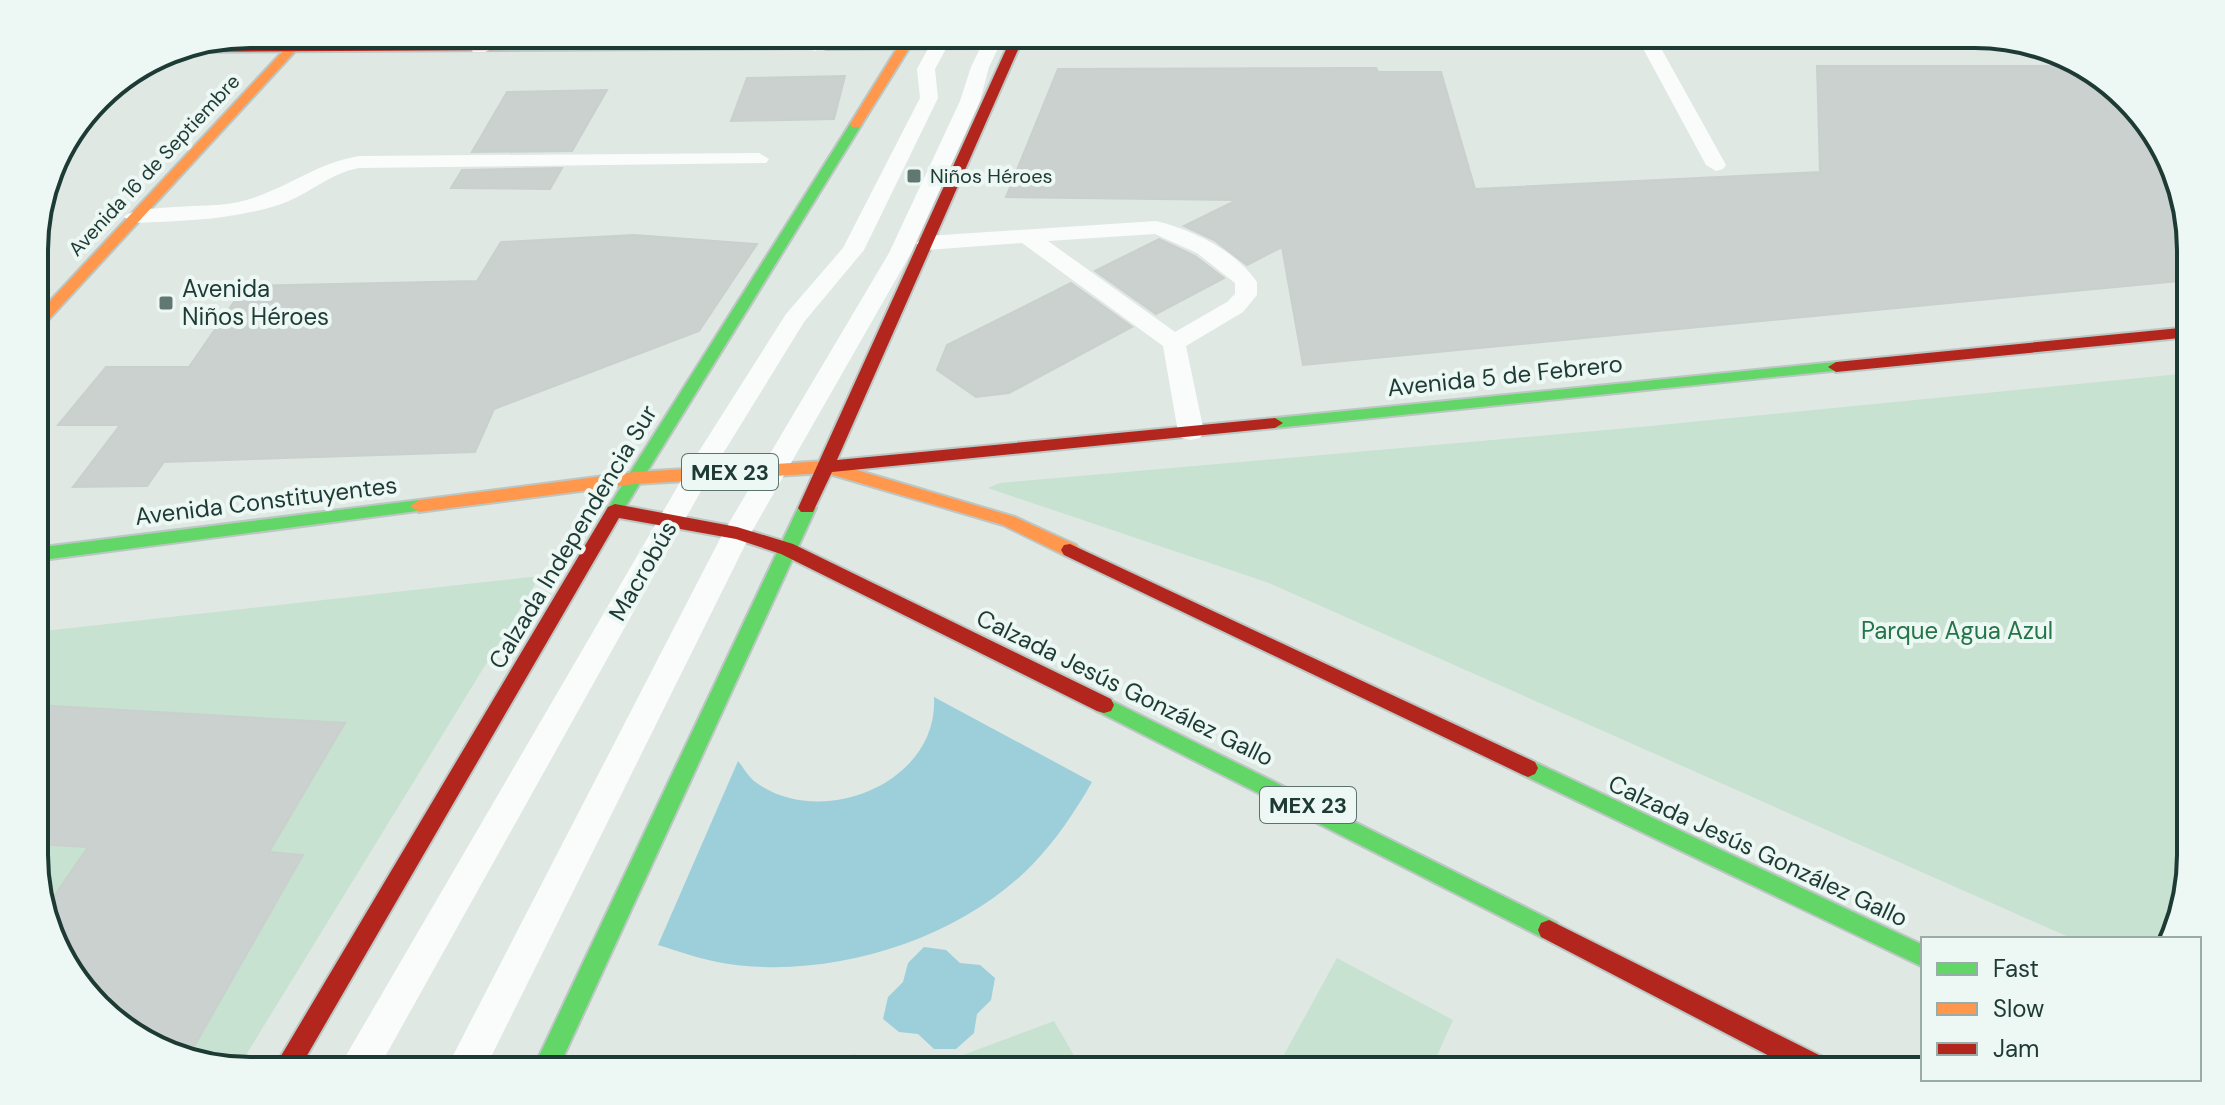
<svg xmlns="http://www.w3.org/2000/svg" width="2225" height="1105" font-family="'DM Sans',sans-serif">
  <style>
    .green { fill: #c7e2d1 }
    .water { fill: #9ccfda }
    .building { fill: #cad1ce; stroke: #c9d0cd; stroke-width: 2 }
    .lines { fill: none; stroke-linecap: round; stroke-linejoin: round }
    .fast-casing { stroke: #bcc7c4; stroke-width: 4 }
    .slow-casing { stroke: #bcc7c4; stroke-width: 4 }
    .jam-casing { stroke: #bcc7c4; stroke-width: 4 }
    .lane { fill: #fafcfb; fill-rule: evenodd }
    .fast { fill: #63d668; fill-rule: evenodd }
    .slow { fill: #ff974d; fill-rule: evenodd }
    .jam { fill: #b3261e; fill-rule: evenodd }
    .poi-dot { fill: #617872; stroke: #edf7f3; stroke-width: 3 }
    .labels { text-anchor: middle; stroke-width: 8; stroke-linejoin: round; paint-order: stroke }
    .far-street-label { font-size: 20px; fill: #1d3b34; stroke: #edf7f3 }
    .far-poi-label { font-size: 20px; fill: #1d3b34; stroke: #edf7f3; text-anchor: start }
    .shield { fill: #edf7f3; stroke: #5b736d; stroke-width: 2 }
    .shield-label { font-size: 22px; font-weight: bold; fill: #1d3b34 }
    .poi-label { font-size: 24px; fill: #1d3b34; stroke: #edf7f3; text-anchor: start }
    .street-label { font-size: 24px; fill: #1d3b34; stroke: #edf7f3 }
    .park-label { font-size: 24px; fill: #247547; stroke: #edf7f3 }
    .rim { fill: none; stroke: #1d3b34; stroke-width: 4 }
  </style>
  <rect width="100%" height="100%" fill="#e0e8e4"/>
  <path class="green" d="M2190,373L2191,856L2172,939H2073L1269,583L988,488L1000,483L1640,427Z
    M540,576L238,1068L155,1049L78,986L36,884L35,632Z
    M1337,958L1453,1020L1430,1071H1275Z
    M1054,1021L1083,1071H920Z
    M855,1054L859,1071H782Z"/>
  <path class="water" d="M934,697L1092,782C1075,812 1056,840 1032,865C956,943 823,982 717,962C697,958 678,951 658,945L738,761C743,767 748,776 754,781C819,831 939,784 934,697Z
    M924,947L946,950L960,963L980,965L995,978L991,1000L977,1014L974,1033L956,1049H934L918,1034L899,1032L883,1019L888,997L903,982L908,963Z"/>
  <path class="building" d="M1817,66H2081L2154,130L2189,222V280L1303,365L1282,247L1247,265L1214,240L1184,226L1237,200L1006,197L1058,69L1376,68L1378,72H1441L1475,189L1820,172Z
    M845,76L834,119L731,121L747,78Z
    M607,90L572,151L472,152L507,92Z
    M562,168L550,189L451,188L462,170Z
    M634,235L757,244L699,331L494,409L475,452L164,462L147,486L73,487L120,425H58L106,367H189L245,286L477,281L501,242Z
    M1159,239L1195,256L1224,278L1156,314L1095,271Z
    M1071,283L1132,327L1009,393L976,397L937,370L947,345Z
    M36,705L345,723L269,852L303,855L188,1057L155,1049L78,986L46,908L88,847L36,844Z"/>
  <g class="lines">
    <g class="fast-casing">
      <path id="fast" d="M1297,41L1303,44L1301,46L826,49L820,46L826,43Z
        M856,120L862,124L621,514H609L606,510L609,506L850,124Z
        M1836,362L1844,367L1842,370L1275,428L1267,423L1275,418Z
        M419,500L425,502L428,506L425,510L35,561V548Z
        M807,502L816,508L557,1071H532L798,508Z
        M1104,697L1557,923L1560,930L1557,937L1549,940L1541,937L1097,711L1094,705L1097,699Z
        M1528,759L1923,945V967L1521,774L1518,768L1521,762Z"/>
    </g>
    <g class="slow-casing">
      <path id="slow" d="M299,34H311L40,329L35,330V317Z
        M906,34H918L860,127H852L850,124Z
        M1987,37L2004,41L1999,43L1297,47L1291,44L1297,41Z
        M826,461L1015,517L1076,545L1079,550L1070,556L1064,555L1003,525L826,473L635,484L419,512L410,506L419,500L635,472Z"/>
    </g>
    <g class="jam-casing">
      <path id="jam" d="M1013,34H1025L837,460L1275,418L1283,423L1275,428L832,472L813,512H801L798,508Z
        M826,43L832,46L830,48L165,52L187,46Z
        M2190,327V337L1836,372L1828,367L1836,362Z
        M615,504L737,527L793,544L1111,699L1114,705L1111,711L1104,713L1097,711L781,554L736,539L619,518L298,1071H272L608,507Z
        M1070,544L1535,762L1538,768L1535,774L1528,777L1521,774L1064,555L1061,550L1064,545Z
        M1549,920L1833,1062L1836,1071H1798L1541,937L1538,930L1541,923Z"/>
    </g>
    <path class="lane" d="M498,34H523L485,52H473L470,48Z
      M784,34H806L824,46L815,51Z
      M936,34H954L935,69L938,98L864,250L804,322L711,473L377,1071H337L689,467L786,314L843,248L920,98L917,69Z
      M987,34H1005L989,67L980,101L911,253L751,533L484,1071H445L723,533L889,253L960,101L971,67Z
      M1648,36L1657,41L1726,165L1723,169L1716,171L1706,165L1639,41Z
      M759,153L769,159L766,163L359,168C330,173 308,195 281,204C234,220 184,221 135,223L124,217C134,205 207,207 227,204C278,197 310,164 359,156Z
      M1156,221C1193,230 1235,250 1257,282V295L1243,312L1186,346L1204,432L1200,438L1191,440L1182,438L1178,432L1163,346L1022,243L927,250L916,243L927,236ZM1155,234L1197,253L1235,283V294L1227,302L1175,332L1048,241Z"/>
    <use href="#fast" class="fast"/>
    <use href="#slow" class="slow"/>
    <use href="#jam" class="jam"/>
  </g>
  <g class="poi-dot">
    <rect x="906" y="168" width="16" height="16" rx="4"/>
    <rect x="158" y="295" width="16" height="16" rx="4"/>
  </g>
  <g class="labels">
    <g class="far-street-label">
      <text transform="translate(154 165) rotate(-47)" y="7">Avenida 16 de Septiembre</text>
    </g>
    <g class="far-poi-label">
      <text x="930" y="183">Niños Héroes</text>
    </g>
    <g class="shield">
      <rect x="682" y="454" width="96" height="36" rx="6"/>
      <rect x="1260" y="787" width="96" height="36" rx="6"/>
    </g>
    <g class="shield-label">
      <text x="730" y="480">MEX 23</text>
      <text x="1308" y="813">MEX 23</text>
    </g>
    <g class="poi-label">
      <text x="182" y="297">Avenida<tspan x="182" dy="28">Niños Héroes</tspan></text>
    </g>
    <g class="street-label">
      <text transform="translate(1505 376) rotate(-6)" y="8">Avenida 5 de Febrero</text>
      <text transform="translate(266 501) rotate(-7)" y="8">Avenida Constituyentes</text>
      <text transform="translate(573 537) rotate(-59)" y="8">Calzada Independencia Sur</text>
      <text transform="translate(643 571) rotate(-60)" y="8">Macrobús</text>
      <text transform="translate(1125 688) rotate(26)" y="8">Calzada Jesús González Gallo</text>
      <text transform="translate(1758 851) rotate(25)" y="8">Calzada Jesús González Gallo</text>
    </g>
    <g class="park-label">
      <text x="1957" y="639">Parque Agua Azul</text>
    </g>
  </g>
  <path d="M0 0H2225V1105H0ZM250 48H1975A202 202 0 0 1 2177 250V855A202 202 0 0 1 1975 1057H250A202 202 0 0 1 48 855V250A202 202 0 0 1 250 48Z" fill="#edf7f3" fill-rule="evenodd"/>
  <path class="rim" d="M250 48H1975A202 202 0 0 1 2177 250V855A202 202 0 0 1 1975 1057H250A202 202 0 0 1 48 855V250A202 202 0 0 1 250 48Z"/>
  <rect x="1921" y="937" width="280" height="144" fill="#edf7f3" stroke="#9aaca7" stroke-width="2"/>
  <rect x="1937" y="963" width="40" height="12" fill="#63d668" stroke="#9aaca7" stroke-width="2"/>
  <text x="1993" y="977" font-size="24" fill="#1d3b34">Fast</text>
  <rect x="1937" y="1003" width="40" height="12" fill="#ff974d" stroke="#9aaca7" stroke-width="2"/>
  <text x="1993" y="1017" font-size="24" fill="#1d3b34">Slow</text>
  <rect x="1937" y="1043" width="40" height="12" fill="#b3261e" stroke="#9aaca7" stroke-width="2"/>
  <text x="1993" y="1057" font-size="24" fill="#1d3b34">Jam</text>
</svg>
